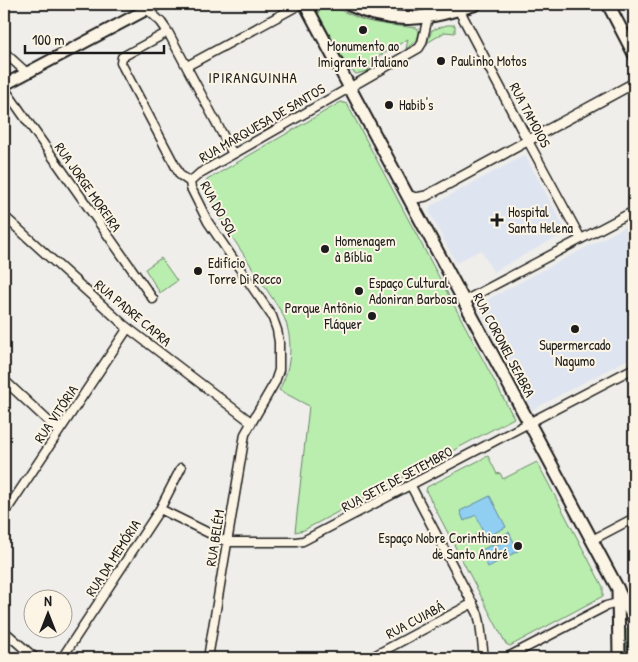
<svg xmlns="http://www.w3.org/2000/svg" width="638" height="662" font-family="'Patrick Hand',sans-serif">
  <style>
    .built { fill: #dfe5f0 }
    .green { fill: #b9eeaf; stroke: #6a8566 }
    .water { fill: #90cff1; stroke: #62879c }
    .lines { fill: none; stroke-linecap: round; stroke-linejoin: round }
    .minor-casing { stroke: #1c1c1c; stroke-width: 11 }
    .tertiary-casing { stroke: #1c1c1c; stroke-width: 12 }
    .secondary-casing { stroke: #1c1c1c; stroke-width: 14 }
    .primary-casing { stroke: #1c1c1c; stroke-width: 15 }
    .trunk-casing { stroke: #1c1c1c; stroke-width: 16 }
    .minor { stroke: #fcf5e5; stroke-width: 8 }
    .tertiary { stroke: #fcf5e5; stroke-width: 9 }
    .secondary { stroke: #fcf5e5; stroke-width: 10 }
    .primary { stroke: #fcf5e5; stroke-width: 11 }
    .trunk { stroke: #fcf5e5; stroke-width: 12 }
    .poi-dot { fill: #1c1c1c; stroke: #fcf5e5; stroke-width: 2 }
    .labels { text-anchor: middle; stroke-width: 4; stroke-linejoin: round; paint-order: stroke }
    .poi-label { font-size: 14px; fill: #1c1c1c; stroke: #fcf5e5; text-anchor: start }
    .street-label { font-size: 14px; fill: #1c1c1c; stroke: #fcf5e5 }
    .neighbourhood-label { font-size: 15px; letter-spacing: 1px; fill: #1c1c1c; stroke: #fcf5e5 }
  </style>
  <rect width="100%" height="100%" fill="#efeeea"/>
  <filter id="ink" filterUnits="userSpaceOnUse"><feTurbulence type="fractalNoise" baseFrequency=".02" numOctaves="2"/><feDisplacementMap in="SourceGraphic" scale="10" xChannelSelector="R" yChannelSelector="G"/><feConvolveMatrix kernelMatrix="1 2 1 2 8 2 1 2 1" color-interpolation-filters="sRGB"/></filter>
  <g filter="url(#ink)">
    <path class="built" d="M525,155L567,232L493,272L481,250L456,263L429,212L430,206Z
      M634,222V356L532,410L477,305Z"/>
    <path class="green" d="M316,4C329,2 352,17 367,21C383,25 400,26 417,28L419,32L417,40L406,49L408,39L371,61L368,71L356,74L347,67L319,15Z
      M447,25H455V33L445,32L427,43L432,30Z
      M341,102L347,104L514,418L304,530L295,532L309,406L279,390C292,367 294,337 282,313L221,220L204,187L207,180Z
      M161,258L177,281L160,293L145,269Z
      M488,456L497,474L500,473L503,479L537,462L603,587V596L510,646L506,644L426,491L427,487Z
      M628,628C638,634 634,648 634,658H627L626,631Z"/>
    <path class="water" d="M490,496L506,527L477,542L474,536L483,531L476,515L464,521L460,511Z
      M509,532L518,551L488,567L480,551L491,545L494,546L501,543V536Z"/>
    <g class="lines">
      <g class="minor-casing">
        <path id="minor" d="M147,9L161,22L168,32L233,154
          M168,32L122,57L121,63L180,175L190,182L191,188L208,222L272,316L277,330L279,342V370L275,382L245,434L208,658
          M4,52L27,73
          M187,66L301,4
          M4,88L153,299
          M528,141L581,239
          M190,182L200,173L419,48L422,43L428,17
          M4,216L124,325L251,422
          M464,301L634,211
          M4,380L59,431
          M411,486L478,614L480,623L484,658
          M160,509L227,542H296L303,541L634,368
          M4,514L128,328
          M592,540L634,518
          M4,631L35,658
          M62,658L160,509L181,468
          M370,658L473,603
          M506,658L606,606L618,603"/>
      </g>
      <g class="tertiary-casing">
        <path id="tertiary" d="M457,6L528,141
          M407,195L416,198L426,196L634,83"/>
      </g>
      <g class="secondary-casing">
        <path id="secondary" d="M4,85L157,4
          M618,589L634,620"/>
      </g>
      <g class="primary-casing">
        <path id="primary" d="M305,4L618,589L619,658
          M608,4L634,54"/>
      </g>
      <g class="trunk-casing">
        <path id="trunk" d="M349,4C395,27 429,18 475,4"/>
      </g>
      <use href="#minor" class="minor"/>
      <use href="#tertiary" class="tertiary"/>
      <use href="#secondary" class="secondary"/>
      <use href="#primary" class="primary"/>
      <use href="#trunk" class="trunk"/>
    </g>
  </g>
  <g class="poi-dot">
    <circle cx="363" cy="30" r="5"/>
    <circle cx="441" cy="61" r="5"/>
    <circle cx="389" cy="105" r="5"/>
    <path d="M494.5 212.5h5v5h5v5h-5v5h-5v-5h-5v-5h5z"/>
    <circle cx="325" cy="249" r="5"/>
    <circle cx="198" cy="271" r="5"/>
    <circle cx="359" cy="291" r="5"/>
    <circle cx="372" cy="316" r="5"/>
    <circle cx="575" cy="329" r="5"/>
    <circle cx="518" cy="546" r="5"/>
  </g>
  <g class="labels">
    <g class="poi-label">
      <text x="363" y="51" text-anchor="middle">Monumento ao<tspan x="363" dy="16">Imigrante Italiano</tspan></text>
      <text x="451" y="66">Paulinho Motos</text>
      <text x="399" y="110">Habib's</text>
      <text x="508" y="217">Hospital<tspan x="508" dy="16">Santa Helena</tspan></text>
      <text x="335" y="246">Homenagem<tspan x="335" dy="16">à Bíblia</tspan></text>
      <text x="208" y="268">Edifício<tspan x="208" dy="16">Torre Di Rocco</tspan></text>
      <text x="369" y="288">Espaço Cultural<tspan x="369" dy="16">Adoniran Barbosa</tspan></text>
      <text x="362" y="313" text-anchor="end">Parque Antônio<tspan x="362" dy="16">Fláquer</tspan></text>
      <text x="575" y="350" text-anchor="middle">Supermercado<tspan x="575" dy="16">Nagumo</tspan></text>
      <text x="508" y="543" text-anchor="end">Espaço Nobre Corinthians<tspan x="508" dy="16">de Santo André</tspan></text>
    </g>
    <g class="street-label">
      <text transform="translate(530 115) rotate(62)" y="5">RUA TAMOIOS</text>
      <text transform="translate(262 123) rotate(-30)" y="5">RUA MARQUESA DE SANTOS</text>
      <text transform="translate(88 187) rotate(55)" y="5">RUA JORGE MOREIRA</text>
      <text transform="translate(219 209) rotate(61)" y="5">RUA DO SOL</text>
      <text transform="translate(133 313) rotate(40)" y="5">RUA PADRE CAPRA</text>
      <text transform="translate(504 345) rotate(62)" y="5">RUA CORONEL SEABRA</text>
      <text transform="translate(56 414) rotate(-56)" y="5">RUA VITÓRIA</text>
      <text transform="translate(397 479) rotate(-28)" y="5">RUA SETE DE SETEMBRO</text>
      <text transform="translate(215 538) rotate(-81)" y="5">RUA BELÉM</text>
      <text transform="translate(113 558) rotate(-57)" y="5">RUA DA MEMÓRIA</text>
      <text transform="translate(415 620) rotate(-28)" y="5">RUA CUIABÁ</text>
    </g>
    <g class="neighbourhood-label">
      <text x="253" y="83">IPIRANGUINHA</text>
    </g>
  </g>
  <rect width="638" height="662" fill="none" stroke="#fcf5e5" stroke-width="20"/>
  <rect x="10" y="10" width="618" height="642" fill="none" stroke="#1c1c1c" stroke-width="2" filter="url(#ink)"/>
  <g transform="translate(48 614)"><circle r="24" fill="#fcf5e5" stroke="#a29e95"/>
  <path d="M0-4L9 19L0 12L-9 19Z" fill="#1c1c1c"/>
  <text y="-8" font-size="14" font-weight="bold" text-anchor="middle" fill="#1c1c1c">N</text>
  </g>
  <path d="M25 45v8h139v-8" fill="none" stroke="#1c1c1c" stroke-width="2.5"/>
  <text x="32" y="45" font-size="15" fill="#1c1c1c" stroke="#fcf5e5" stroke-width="4" paint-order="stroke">100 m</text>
</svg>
